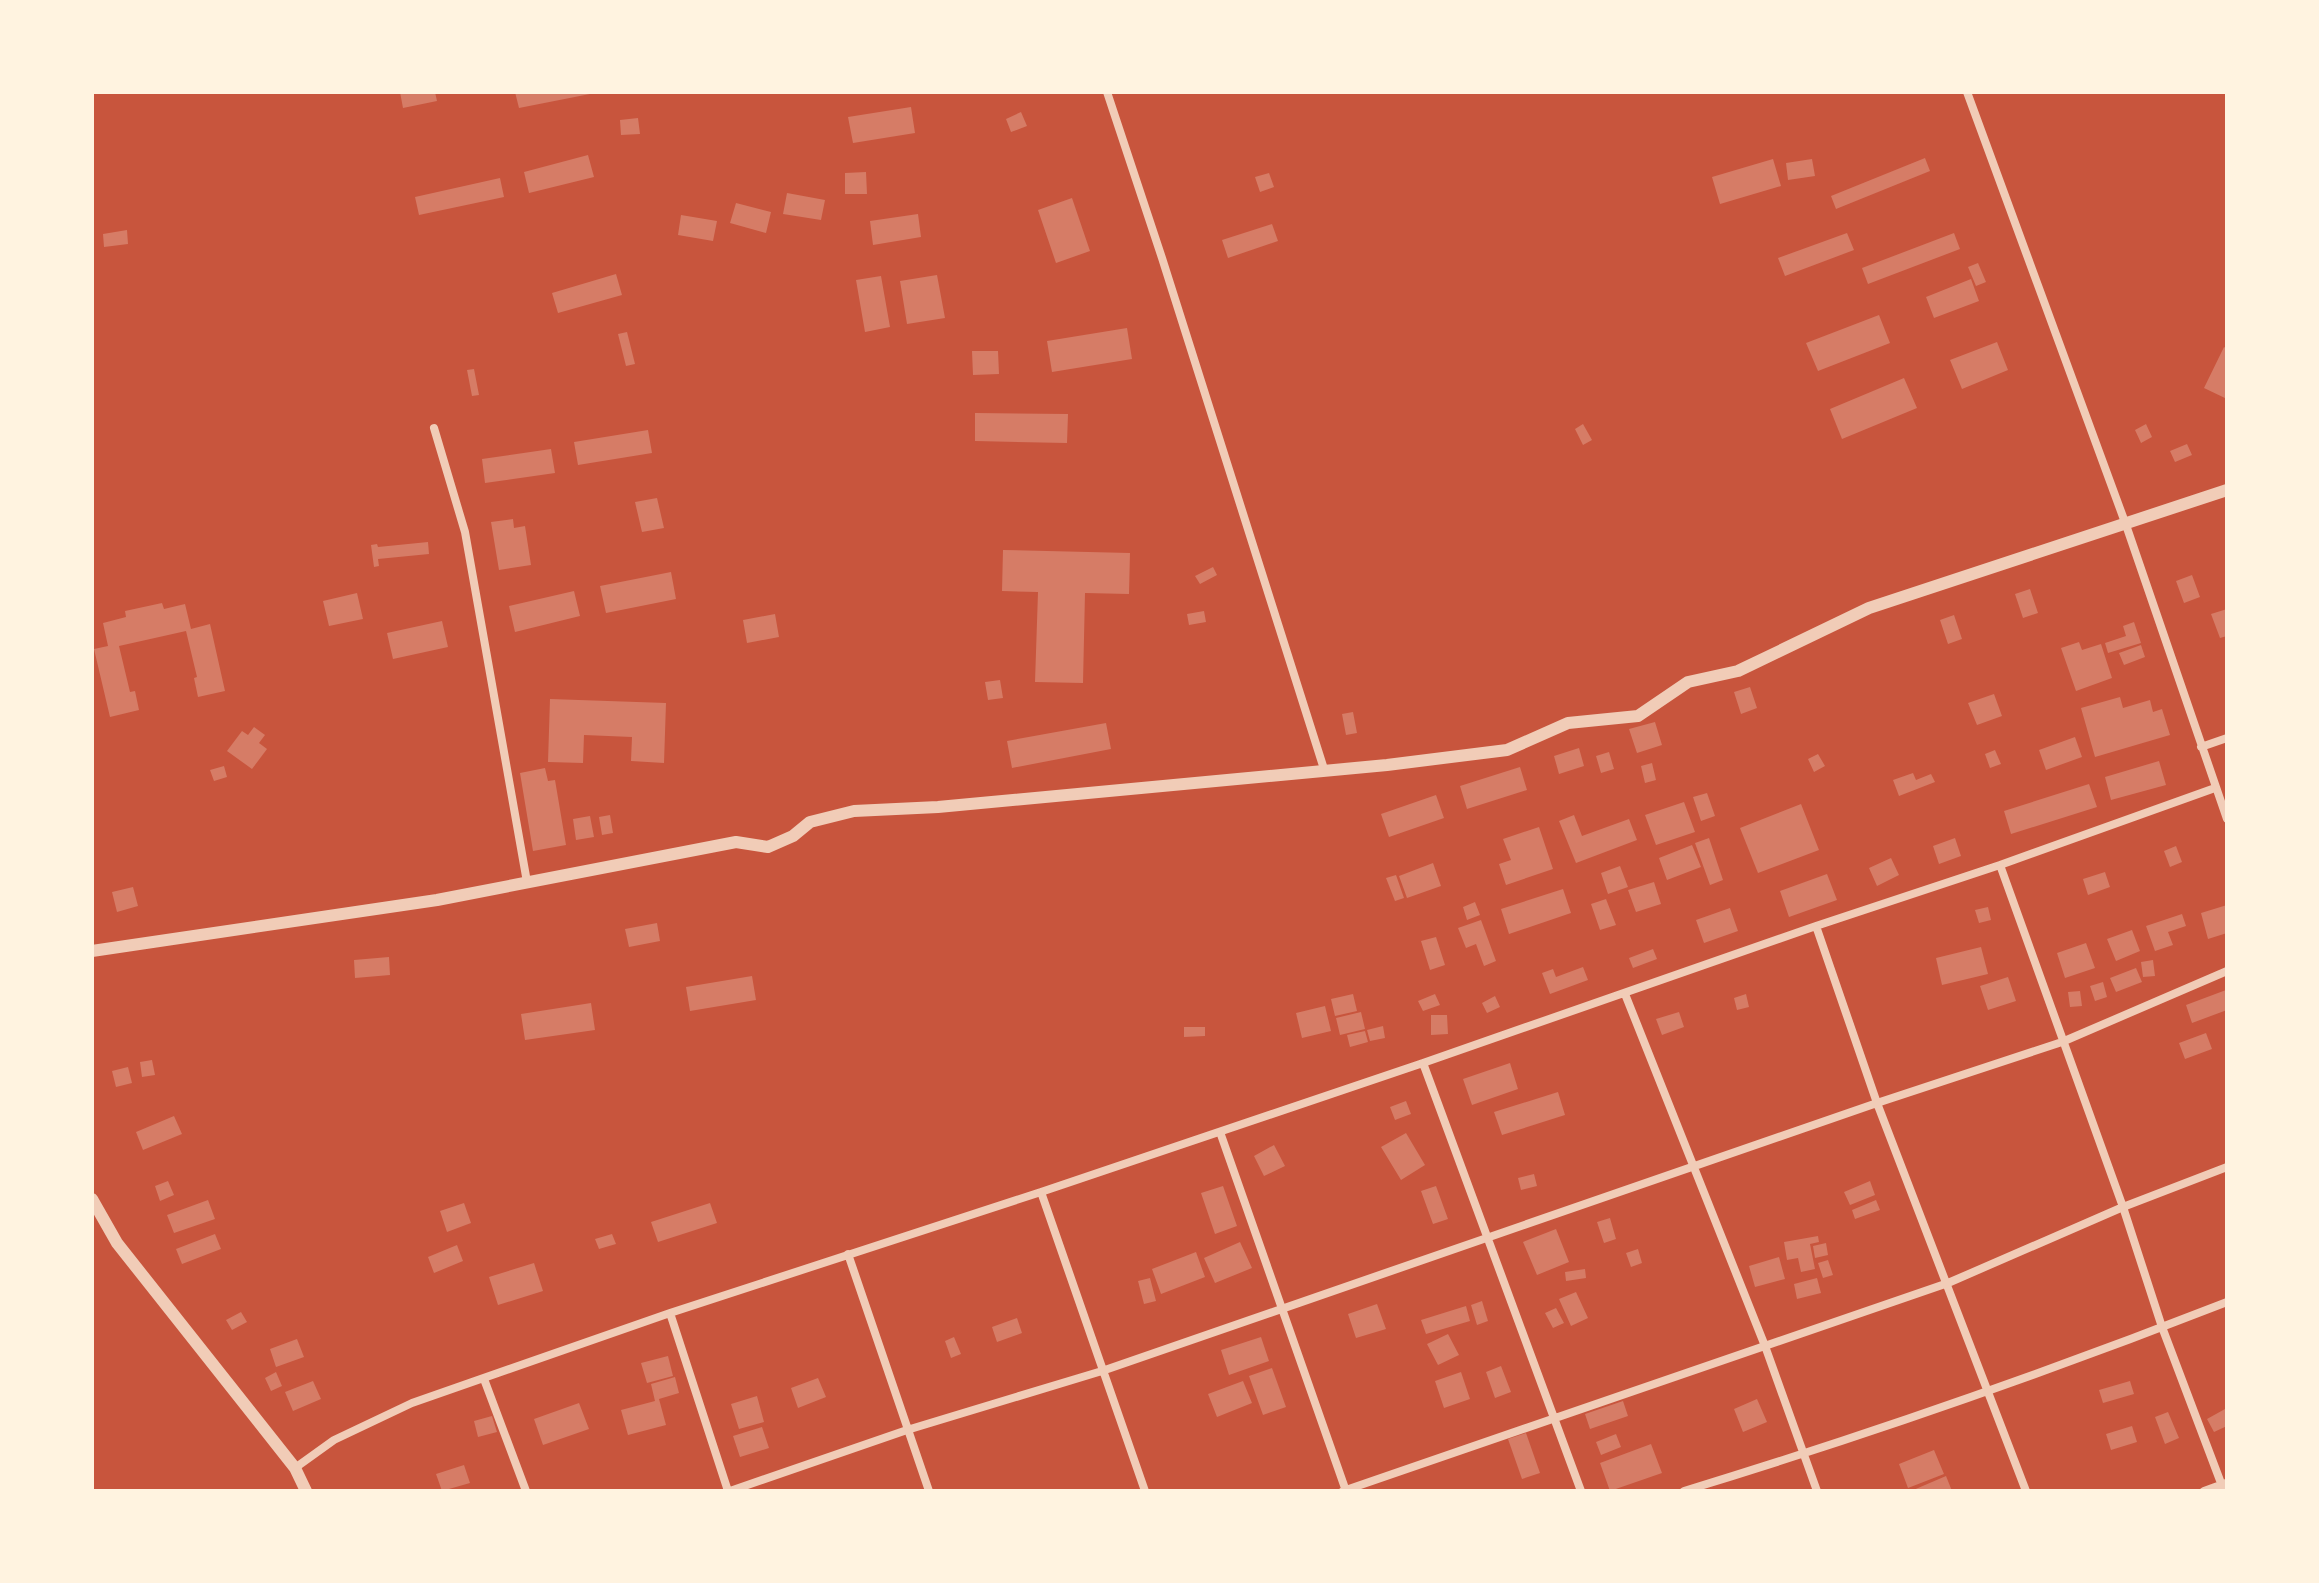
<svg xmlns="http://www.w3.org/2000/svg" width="2319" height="1583" font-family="Inter,sans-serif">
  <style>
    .building { fill: #d67c66 }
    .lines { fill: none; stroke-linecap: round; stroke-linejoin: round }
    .minor { stroke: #f1ccb7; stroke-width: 8 }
    .tertiary { stroke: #f1ccb7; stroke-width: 12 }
  </style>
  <rect width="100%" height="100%" fill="#c8553d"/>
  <path class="building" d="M400,92H435L437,101L403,108Z
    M515,92H595V93L519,108Z
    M911,107L915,133L853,143L848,117Z
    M1021,112L1027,126L1011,132L1006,119Z
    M638,118L640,134L621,135L620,120Z
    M588,155L594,177L529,193L524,172Z
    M1925,158L1930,171L1836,209L1831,196Z
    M1773,159L1781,186L1720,204L1712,177Z
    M1812,159L1815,176L1788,180L1786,163Z
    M866,172L867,194H845V173Z
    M1269,173L1274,187L1260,192L1255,177Z
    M500,178L504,197L419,215L415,197Z
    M787,193L825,200L821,220L783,214Z
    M1072,198L1090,251L1056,263L1038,210Z
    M736,203L771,212L766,233L730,223Z
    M918,214L921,237L873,245L870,221Z
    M681,215L717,221L713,241L678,235Z
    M1272,224L1278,241L1228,258L1222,240Z
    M127,230L128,244L104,247L103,234Z
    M1847,233L1854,250L1785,276L1778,258Z
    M1954,233L1960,249L1868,284L1862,268Z
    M1978,263L1986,282L1976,286L1968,267Z
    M616,274L622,295L558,313L552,293Z
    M937,275L945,318L907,324L900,281Z
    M881,276L890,327L865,332L856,280Z
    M1971,279L1979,301L1934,318L1926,297Z
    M1879,315L1890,343L1818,371L1806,343Z
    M1127,328L1132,359L1052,372L1047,341Z
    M627,332L635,364L626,366L618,334Z
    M1997,342L2008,370L1962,389L1950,360Z
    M2224,347L2227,349V399L2204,388Z
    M972,351H998L999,374L973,375Z
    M474,369L479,395L472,396L467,370Z
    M1904,378L1917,408L1842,439L1830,409Z
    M975,413L1068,414L1067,443L975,441Z
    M1583,424L1592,440L1583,445L1575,429Z
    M2146,424L2152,437L2141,443L2135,430Z
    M648,430L652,453L578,465L574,442Z
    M2187,444L2192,455L2175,462L2170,451Z
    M551,449L555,473L485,483L482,459Z
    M657,498L664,528L642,532L635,502Z
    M513,519L514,528L525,526L531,565L499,570L491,522Z
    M428,542L429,554L378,559L379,566L374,567L371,545L377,544L378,547Z
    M1003,550L1130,553L1129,594L1085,593L1083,683L1035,682L1038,592L1002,591Z
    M1213,567L1217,575L1200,584L1195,576Z
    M671,572L676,599L606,613L600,586Z
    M2192,575L2200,597L2184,603L2176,581Z
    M2030,589L2038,613L2023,618L2015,594Z
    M574,591L580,616L515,632L509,606Z
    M357,593L363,619L329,626L323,601Z
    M162,603L164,609L185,604L191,629L210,624L225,691L198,697L194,678L197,677L186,631L119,646L130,692L135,691L139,710L110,717L94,649L108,646L103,623L126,617L125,611Z
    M2227,609V636L2220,638L2211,614Z
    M1204,611L1206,622L1189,625L1187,614Z
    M775,614L779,637L747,643L743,620Z
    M1954,615L1962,639L1948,644L1940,620Z
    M442,621L448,647L393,659L387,633Z
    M2134,622L2141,643L2108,653L2105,643L2126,636L2123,626Z
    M2079,642L2082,650L2101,644L2112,678L2076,691L2061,648Z
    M2141,645L2145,657L2124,665L2119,653Z
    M1000,680L1003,698L988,700L985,682Z
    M1750,687L1757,708L1741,714L1734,692Z
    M1994,694L2002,716L1977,725L1968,703Z
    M2120,697L2123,708L2150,700L2153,712L2162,709L2170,735L2095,757L2081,708Z
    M550,699L666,703L664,763L631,761L632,737L584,735L583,763L548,762Z
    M1353,712L1357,733L1346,735L1342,714Z
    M1655,722L1662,745L1637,753L1629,729Z
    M1106,723L1111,749L1012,768L1007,741Z
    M254,727L265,735L259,743L267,749L252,769L227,751L242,731L248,735Z
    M2075,737L2082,757L2046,770L2039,750Z
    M1579,748L1584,766L1559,774L1554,756Z
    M1995,750L2001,764L1990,768L1985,754Z
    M1609,752L1614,769L1601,773L1596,756Z
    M1818,754L1825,766L1814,772L1808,759Z
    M2159,761L2166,785L2111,800L2105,777Z
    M1652,763L1656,780L1645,783L1641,766Z
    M224,766L227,777L214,781L210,770Z
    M1520,767L1527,790L1467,809L1460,786Z
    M545,768L548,781L555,780L566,845L533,851L520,773Z
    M1913,773L1916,780L1931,774L1935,782L1899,796L1893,780Z
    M2089,784L2097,807L2011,834L2004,811Z
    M1707,793L1715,816L1701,821L1693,797Z
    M1436,795L1444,818L1389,837L1381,814Z
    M1684,802L1695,832L1656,845L1645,815Z
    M1801,804L1819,850L1758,873L1740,828Z
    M610,815L613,833L602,835L599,817Z
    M1574,815L1582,836L1629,819L1637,840L1576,863L1559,821Z
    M590,816L594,837L576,840L573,819Z
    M1539,827L1553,869L1506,885L1499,864L1511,860L1503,839Z
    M1709,838L1723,880L1710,885L1695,843Z
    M1955,838L1961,856L1939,864L1933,846Z
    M1692,845L1701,867L1667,880L1659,858Z
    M2176,846L2182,862L2170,867L2164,851Z
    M1891,858L1899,875L1877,886L1869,868Z
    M1433,863L1441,886L1407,898L1399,876Z
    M1620,866L1628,887L1608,894L1601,873Z
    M2105,872L2110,887L2088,895L2083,879Z
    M1827,874L1837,900L1789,917L1780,891Z
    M1396,875L1404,898L1395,901L1386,878Z
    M1654,882L1661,904L1636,912L1628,890Z
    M133,887L138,906L117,912L112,892Z
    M1563,889L1571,913L1509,934L1501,909Z
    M1606,899L1616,925L1600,930L1591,904Z
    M1475,902L1480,915L1467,920L1463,907Z
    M2227,905V933L2208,939L2201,913Z
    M1988,907L1991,920L1979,923L1975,910Z
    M1730,908L1738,931L1704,943L1696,920Z
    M2182,914L2186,926L2168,932L2173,945L2155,951L2146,926Z
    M1481,920L1496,961L1484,966L1476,944L1466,948L1458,928Z
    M657,923L660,941L629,947L625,929Z
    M2132,930L2140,951L2116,961L2107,939Z
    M1436,937L1445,965L1430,970L1421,941Z
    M2086,943L2095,968L2065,978L2057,953Z
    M1981,947L1988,974L1942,985L1936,958Z
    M1653,949L1657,959L1633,968L1629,958Z
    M389,957L390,975L355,978L354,960Z
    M2153,960L2155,976L2143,977L2141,962Z
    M1583,967L1588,980L1550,994L1542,973L1553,969L1556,977Z
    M2136,968L2142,982L2116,992L2110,978Z
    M752,976L756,1000L690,1011L686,987Z
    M2008,977L2016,1001L1988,1010L1980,986Z
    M2103,982L2107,997L2095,1001L2090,986Z
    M2226,990L2227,1010L2192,1023L2186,1005Z
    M2080,991L2082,1006L2070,1007L2068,992Z
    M1353,994L1357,1011L1335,1016L1331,999Z
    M1435,994L1440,1005L1423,1011L1418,1001Z
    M1746,994L1749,1007L1737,1010L1734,998Z
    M1495,996L1500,1007L1487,1013L1482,1003Z
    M591,1003L595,1030L525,1040L521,1014Z
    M1325,1006L1331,1031L1302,1038L1296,1013Z
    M1361,1012L1365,1029L1340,1035L1336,1018Z
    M1679,1012L1684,1027L1662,1035L1656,1019Z
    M1431,1015H1447L1448,1034L1431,1035Z
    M1383,1026L1385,1038L1370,1041L1367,1030Z
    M1184,1027H1205V1036L1184,1037Z
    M1365,1031L1368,1042L1350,1047L1347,1035Z
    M2206,1033L2212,1049L2185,1059L2179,1043Z
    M152,1060L155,1075L142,1077L140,1062Z
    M1510,1063L1518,1089L1472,1105L1463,1079Z
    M128,1067L132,1083L116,1087L112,1071Z
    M1558,1092L1565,1115L1502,1135L1494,1112Z
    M1406,1101L1411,1114L1395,1120L1390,1107Z
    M174,1116L182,1134L143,1150L136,1132Z
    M1406,1133L1425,1165L1401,1180L1381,1147Z
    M1274,1145L1285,1166L1264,1176L1254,1156Z
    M1534,1174L1537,1186L1521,1190L1518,1178Z
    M168,1181L174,1195L160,1201L155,1186Z
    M1870,1181L1875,1195L1850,1205L1844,1192Z
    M1223,1186L1237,1226L1215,1234L1201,1193Z
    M1436,1186L1448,1219L1433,1224L1421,1191Z
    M208,1200L215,1219L174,1233L167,1215Z
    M1876,1200L1880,1210L1855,1219L1852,1210Z
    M464,1203L471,1223L447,1232L440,1211Z
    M710,1203L717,1223L658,1242L651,1222Z
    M1610,1218L1616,1239L1604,1243L1597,1222Z
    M1556,1229L1569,1262L1537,1275L1523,1242Z
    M215,1234L221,1249L182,1264L176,1249Z
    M612,1234L616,1244L599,1249L595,1239Z
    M1818,1236L1819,1242L1810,1244L1815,1269L1801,1272L1798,1258L1787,1260L1784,1242Z
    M1240,1242L1252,1268L1215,1283L1204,1258Z
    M1826,1243L1828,1255L1815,1258L1813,1246Z
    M457,1245L463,1261L434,1273L428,1257Z
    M1638,1249L1642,1263L1631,1267L1626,1253Z
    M1196,1252L1205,1277L1161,1294L1152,1269Z
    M1779,1257L1785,1279L1755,1287L1749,1266Z
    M1828,1260L1833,1275L1823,1278L1818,1263Z
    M534,1263L543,1291L498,1305L489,1277Z
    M1585,1269L1586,1278L1566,1281L1565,1272Z
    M1150,1278L1156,1301L1144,1304L1138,1281Z
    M1817,1278L1821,1293L1797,1299L1794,1284Z
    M1576,1292L1588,1318L1571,1326L1559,1299Z
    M1482,1301L1488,1321L1477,1325L1471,1305Z
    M1377,1304L1386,1329L1356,1338L1348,1314Z
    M1466,1306L1470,1321L1426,1334L1421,1320Z
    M1556,1308L1564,1323L1553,1328L1545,1313Z
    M241,1312L247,1322L232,1330L226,1320Z
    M1017,1318L1022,1333L997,1342L992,1327Z
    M1448,1334L1459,1355L1438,1365L1427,1344Z
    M954,1337L961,1354L951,1358L945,1341Z
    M1261,1337L1269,1361L1229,1375L1221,1350Z
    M297,1339L304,1357L276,1367L270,1349Z
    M668,1356L673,1376L647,1383L641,1363Z
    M1501,1366L1511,1392L1495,1398L1486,1372Z
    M1272,1368L1286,1407L1263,1415L1249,1376Z
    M276,1372L282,1386L271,1391L265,1378Z
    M1461,1372L1470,1399L1444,1408L1435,1381Z
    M675,1377L679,1393L659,1399L666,1425L628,1435L621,1410L655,1401L651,1384Z
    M818,1378L826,1397L798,1408L791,1388Z
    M313,1381L321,1399L293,1411L285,1392Z
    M1243,1381L1252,1403L1217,1417L1208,1394Z
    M2130,1381L2134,1394L2103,1403L2099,1390Z
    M757,1396L764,1422L739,1429L731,1404Z
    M1757,1399L1767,1422L1743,1432L1734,1409Z
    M1623,1401L1628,1416L1590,1429L1585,1414Z
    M579,1403L589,1429L543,1445L534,1419Z
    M2225,1409L2227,1426L2214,1432L2207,1419Z
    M2168,1412L2179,1438L2165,1444L2155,1417Z
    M492,1416L497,1432L478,1437L474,1421Z
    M2132,1426L2137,1442L2111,1450L2106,1434Z
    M762,1427L769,1448L740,1457L733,1436Z
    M1526,1433L1540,1473L1522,1479L1508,1439Z
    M1616,1434L1621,1447L1601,1455L1596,1442Z
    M1651,1444L1662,1473L1610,1491L1600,1463Z
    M1934,1450L1944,1474L1908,1488L1899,1464Z
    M464,1465L470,1483L442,1491L436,1474Z
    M1946,1476L1952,1491H1911Z"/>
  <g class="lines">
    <path class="minor" d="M1107,92L1162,258L1324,769
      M1967,92L2126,525L2227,819
      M434,428L465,532L527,882
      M2201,747L2227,738
      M2000,865L2123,1207L2162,1327L2224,1491
      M1816,926L1877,1103L2026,1491
      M1625,994L1765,1346L1817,1491
      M1423,1063L1581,1491
      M1220,1132L1346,1491
      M1041,1192L1145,1491
      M848,1254L929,1491
      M670,1313L728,1491
      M484,1379L526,1491
      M295,1468L334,1440L412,1403L670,1313L1041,1192L1423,1063L1816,926L2000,865L2215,788
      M730,1491L907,1430L1102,1371L1877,1103L2062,1042L2227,971
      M1343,1491L1948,1283L2123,1207L2227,1167
      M1684,1491C1868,1435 2048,1372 2227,1302
      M2204,1491L2226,1483"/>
    <path class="tertiary" d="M92,951L437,900L736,842L768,847L793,836L810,822L854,811L938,807L1387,765L1507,750L1568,723L1638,716L1688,682L1738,671L1869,608L2227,490
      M92,1199L117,1243L295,1468L306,1491"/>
  </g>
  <rect width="2319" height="1583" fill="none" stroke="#fff3e0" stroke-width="188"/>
</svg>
